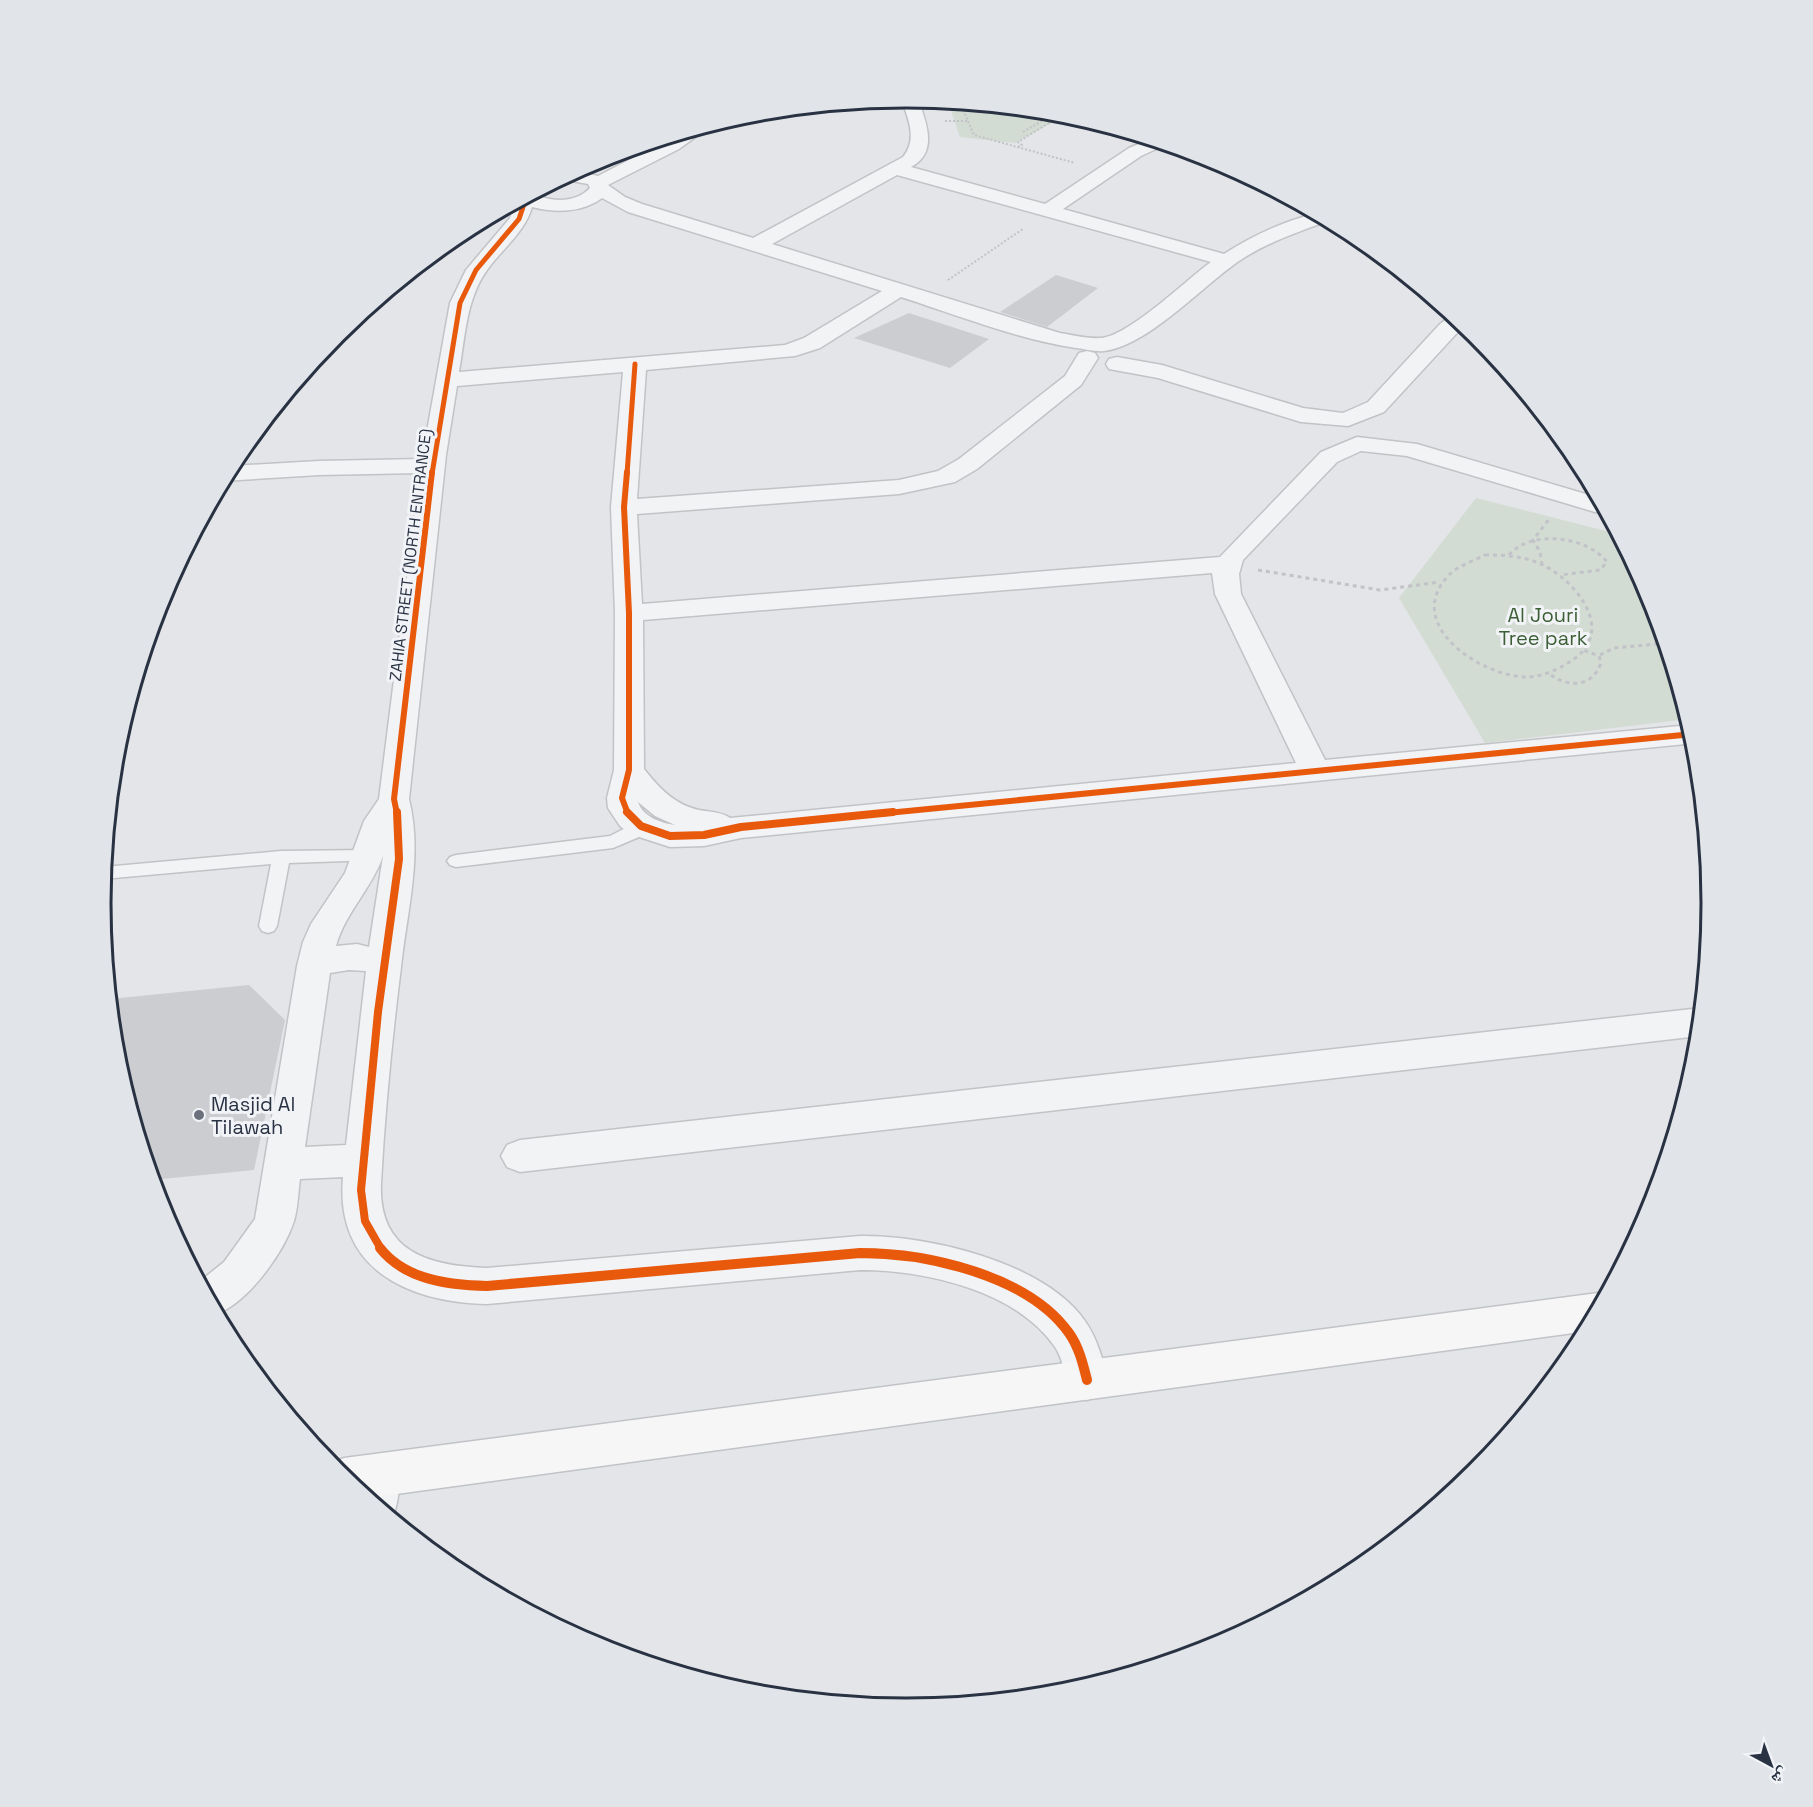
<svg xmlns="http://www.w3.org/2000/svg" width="1813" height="1807" font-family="'Space Grotesk','Noto Naskh Arabic',sans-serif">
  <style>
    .green { fill: #d3dcd3 }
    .building { fill: #cbcdd1 }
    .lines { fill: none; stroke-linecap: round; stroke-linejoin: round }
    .lane-casing { stroke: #c1c3c6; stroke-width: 3 }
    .street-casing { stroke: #c1c3c6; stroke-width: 3 }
    .secondary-casing { stroke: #c1c3c6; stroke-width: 3 }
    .path-far1 { stroke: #c2c3c8; stroke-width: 2; stroke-dasharray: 2 2; stroke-linecap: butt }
    .path { stroke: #c2c3c8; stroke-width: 3; stroke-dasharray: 4 4; stroke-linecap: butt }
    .lane { fill: #f2f3f5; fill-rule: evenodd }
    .street { fill: #f2f3f5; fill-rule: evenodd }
    .secondary { fill: #f6f6f7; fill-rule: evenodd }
    .cycleway-far4-casing { stroke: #f1f3f7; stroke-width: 6 }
    .cycleway-far3-casing { stroke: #f1f3f7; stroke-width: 8 }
    .cycleway-far2-casing { stroke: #f1f3f7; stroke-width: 9 }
    .cycleway-far1-casing { stroke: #f1f3f7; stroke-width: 12 }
    .cycleway-casing { stroke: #f1f3f7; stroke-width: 14 }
    .cycleway-far4 { stroke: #e8590c; stroke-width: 4 }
    .cycleway-far3 { stroke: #e8590c; stroke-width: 5 }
    .cycleway-far2 { stroke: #e8590c; stroke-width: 6 }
    .cycleway-far1 { stroke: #e8590c; stroke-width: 8 }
    .cycleway { stroke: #e8590c; stroke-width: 10 }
    .poi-dot { fill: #6a717d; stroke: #f1f3f7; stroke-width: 2 }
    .labels { text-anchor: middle; stroke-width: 6; stroke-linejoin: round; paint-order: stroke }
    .far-street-label { font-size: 16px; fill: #293243; stroke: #f1f3f7 }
    .park-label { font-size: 20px; fill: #3d5f35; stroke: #f1f3f7 }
    .poi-label { font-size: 20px; fill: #293243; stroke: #f1f3f7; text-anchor: start }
    .rim { fill: none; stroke: #293243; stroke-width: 3 }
  </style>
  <rect width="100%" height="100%" fill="#e3e5e8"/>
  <path class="green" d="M948,102L1064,113L1068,114L1015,143L960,137Z
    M1476,498L1618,534L1651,595L1689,719L1485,743L1399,598Z"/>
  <path class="building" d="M1056,275L1098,288L1047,327L1000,312Z
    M909,313L989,339L950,368L854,338Z
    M249,985L285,1020L254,1170L152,1180L116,1060L110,999Z"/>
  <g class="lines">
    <g class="lane-casing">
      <path id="lane" d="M641,820L647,822L650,826L639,837L613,848L456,867L450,865L447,861L450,857L456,855L610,836Z
        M369,850L375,852L378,856L375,860L289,863L277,926L274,931L268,933L262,931L259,926L271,864L103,879L104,867L281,851Z
        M387,1462L396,1466C402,1480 398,1505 392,1519L372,1502L375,1474L378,1466Z"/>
    </g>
    <g class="street-casing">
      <path id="street" d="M901,98L918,99C926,122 939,152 911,167L1045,204L1129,148L1151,139L1167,144L1141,156L1063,209L1224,254C1253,235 1283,222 1316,213L1330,220C1297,233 1269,241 1239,261C1201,287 1149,345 1104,351C1095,352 1085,349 1076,348C1020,340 957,315 901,297L820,348L795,356L646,370L637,499L899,480L938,471L959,459L1065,376L1079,353L1087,351L1095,353L1098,358L1081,385L977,469L955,482L899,494L637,514L642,604L1220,557L1321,452L1357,437L1417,444L1599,498L1608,514L1595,512L1407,456L1361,451L1337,462L1243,560L1239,574L1241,594L1325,760L1690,725L1696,743L741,838L704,846L670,847L630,834L620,826L608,808L607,798L614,770L615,613L611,507L623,372L457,386L446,455L409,799C423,855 407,911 401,967C392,1039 385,1111 381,1183C378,1252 428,1266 487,1268L860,1236C927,1235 1044,1262 1085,1321C1097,1338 1103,1360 1108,1380L1102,1394L1087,1400L1072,1394C1065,1379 1064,1360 1055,1347C1016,1290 924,1270 860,1270L487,1304C407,1302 335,1269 343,1177L300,1179C298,1193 298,1208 294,1221C284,1252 248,1303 216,1314L199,1282L224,1262L255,1219L297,966L303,942L311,924L345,873L364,821L379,799L420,473L319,475L223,481L231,466L319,461L422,459L450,303L466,270L510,218L514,204L534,193C551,203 576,203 590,188L588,184L561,179L576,171L598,176L677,135L702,127L701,133L679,149L608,185L625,197L642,204L753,238L903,157C918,138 908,119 901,98ZM897,175L1211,262C1186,280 1129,336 1101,338C1088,339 1072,335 1060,333L772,244ZM602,198L628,212L882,291L804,338L785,345L459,372C465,338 466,299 487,270C502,249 525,232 532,207C555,213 582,213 602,198ZM1212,573L1215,594L1296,763L730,818C722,812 710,812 699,810C675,805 659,788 644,769L643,620ZM638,802L655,816L675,825C661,823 643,817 638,802ZM383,856L369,947L357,944L336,946C345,913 372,888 383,856ZM349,970L366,971L346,1145L305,1147L330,973Z
        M1452,315L1466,325L1456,334L1384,412L1348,426L1301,422L1158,378L1109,369L1106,364L1109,359L1117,357L1162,365L1303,408L1343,413L1368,402L1440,324Z
        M1701,1008L1699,1036L520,1172L507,1167L501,1156L507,1145L520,1140Z"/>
    </g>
    <g class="secondary-casing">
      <path id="secondary" d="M1598,1293L1606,1296L1588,1331L367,1498L329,1464L344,1458Z"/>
    </g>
    <path class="path-far1" d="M960,103L974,135L1075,163
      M962,107L1008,108
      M945,121H968
      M1023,132L1057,112
      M1018,147L1022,145L1018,142L1065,113
      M948,280L1023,229"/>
    <path class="path" d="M1485,555C1505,555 1525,556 1543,565C1577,582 1617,632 1571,661C1559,669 1544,676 1529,677C1482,678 1401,624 1449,575C1457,566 1474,561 1485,555Z
      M1509,555C1531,529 1587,536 1607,562L1600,570L1561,575
      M1542,565L1540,552L1533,540L1550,518
      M1258,570L1380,590L1440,582
      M1600,655L1614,648L1666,643
      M1551,675C1570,688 1592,687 1601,663L1599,656L1583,650"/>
    <use href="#lane" class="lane"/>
    <use href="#street" class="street"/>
    <use href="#secondary" class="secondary"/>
    <g class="cycleway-far4-casing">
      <path id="cycleway-far4" d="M522,208L526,197"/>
    </g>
    <g class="cycleway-far3-casing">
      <path id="cycleway-far3" d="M432,474L460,303L476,270L519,219L523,207
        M627,474L635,364"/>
    </g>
    <g class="cycleway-far2-casing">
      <path id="cycleway-far2" d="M627,472L624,507L629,613V770L622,798L628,814
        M397,814L394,799L432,472
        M877,814L1693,734"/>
    </g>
    <g class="cycleway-far1-casing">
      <path id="cycleway-far1" d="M627,812L641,826L670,836L704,835L741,827L893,812
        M381,1249L365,1221L361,1190L378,1012L399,859L397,812"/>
    </g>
    <g class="cycleway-casing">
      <path id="cycleway" d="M380,1248C405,1280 449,1285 487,1286L860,1253C926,1253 1028,1275 1069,1333C1079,1347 1083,1364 1087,1380"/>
    </g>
    <use href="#cycleway-far4" class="cycleway-far4"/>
    <use href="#cycleway-far3" class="cycleway-far3"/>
    <use href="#cycleway-far2" class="cycleway-far2"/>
    <use href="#cycleway-far1" class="cycleway-far1"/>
    <use href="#cycleway" class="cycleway"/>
  </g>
  <circle class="poi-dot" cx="199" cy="1115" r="6"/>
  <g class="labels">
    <g class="far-street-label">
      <text transform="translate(410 555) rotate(-83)" y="6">ZAHIA STREET (NORTH ENTRANCE)</text>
    </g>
    <g class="park-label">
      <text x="1543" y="622">Al Jouri<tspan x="1543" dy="23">Tree park</tspan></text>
    </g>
    <g class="poi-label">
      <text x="211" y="1111">Masjid Al<tspan x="211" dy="23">Tilawah</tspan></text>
    </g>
  </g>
  <path d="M0 0H1813V1807H0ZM111 903a795 795 0 1 1 1590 0a795 795 0 1 1-1590 0Z" fill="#e1e4e9" fill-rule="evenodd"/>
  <path class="rim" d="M111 903a795 795 0 1 1 1590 0a795 795 0 1 1-1590 0Z"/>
  <g transform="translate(1771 1765) rotate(139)" stroke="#f1f3f7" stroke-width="4.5" paint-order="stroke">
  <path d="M0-4.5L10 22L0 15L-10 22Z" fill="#293243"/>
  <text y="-9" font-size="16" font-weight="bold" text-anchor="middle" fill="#293243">ش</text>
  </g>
</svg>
